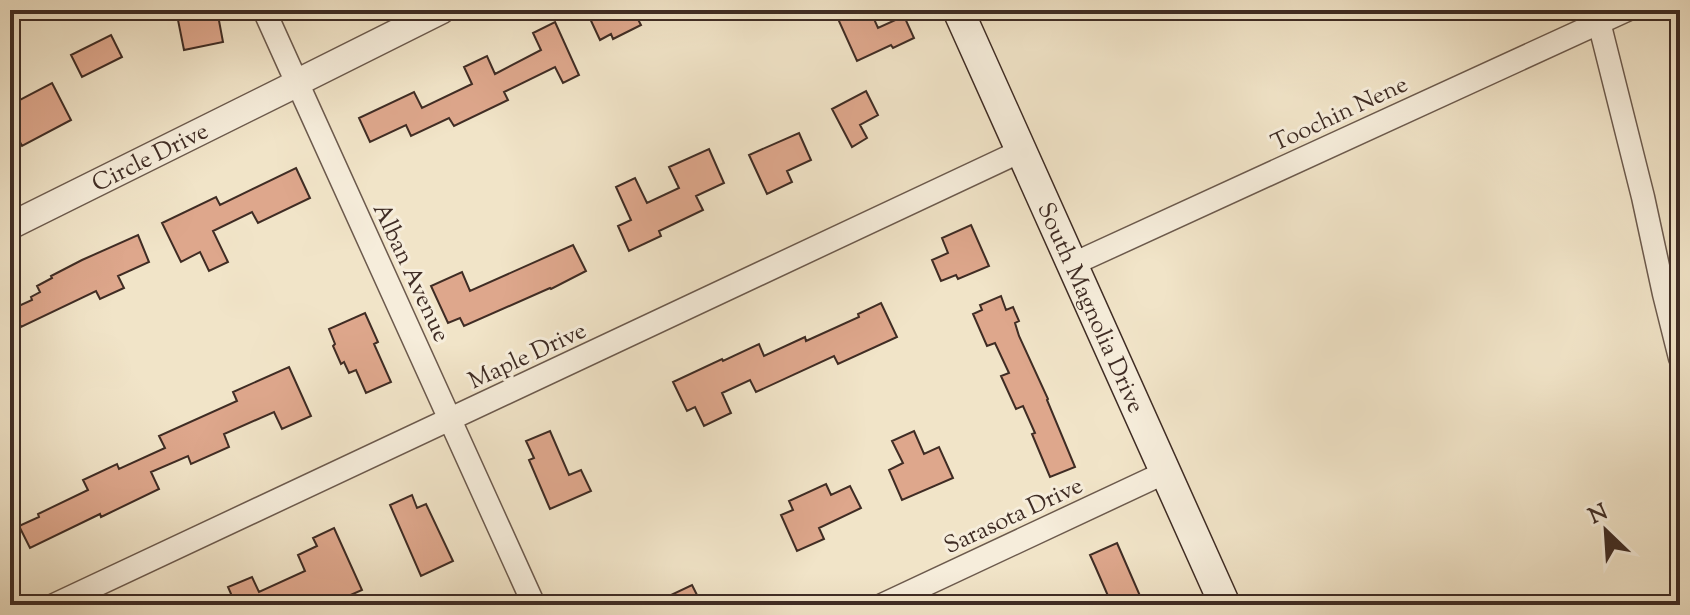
<svg xmlns="http://www.w3.org/2000/svg" width="1690" height="615" font-family="'Sorts Mill Goudy',serif">
  <style>
    .building { fill: #dea78c; stroke: #3f2c24; stroke-width: 2 }
    .lines { fill: none; stroke-linecap: round; stroke-linejoin: round }
    .minor-casing { stroke: #6c5a4d; stroke-width: 25 }
    .tertiary-casing { stroke: #6c5a4d; stroke-width: 29 }
    .secondary-casing { stroke: #3f2c24; stroke-width: 33 }
    .minor { stroke: #f6eddb; stroke-width: 22 }
    .tertiary { stroke: #f6eddb; stroke-width: 26 }
    .secondary { stroke: #f6eddb; stroke-width: 30 }
    .labels { text-anchor: middle; stroke-width: 6; stroke-linejoin: round; paint-order: stroke }
    .street-label { font-size: 24px; fill: #3f2c24; stroke: #f6eddb }
  </style>
  <rect width="100%" height="100%" fill="#f1e4c8"/>
  <filter id="stains"><feTurbulence type="fractalNoise" baseFrequency=".0025" numOctaves="4"/><feColorMatrix values="0 0 0 0 .2 0 0 0 0 .09 0 0 0 0 .02 0 0 0 .5 -.17"/></filter>
  <radialGradient id="worn" r=".72"><stop offset=".6" stop-color="#630" stop-opacity="0"/><stop offset="1" stop-color="#630" stop-opacity=".3"/></radialGradient>
  <path class="building" d="M176,10H217L223,42L184,50Z
    M586,10H633L641,25L613,39L611,34L600,40Z
    M834,10H870L878,28L904,16L914,38L893,48L891,45L857,61Z
    M555,22L579,75L563,83L555,67L504,92L508,100L454,126L449,118L411,136L406,125L370,142L359,118L414,92L422,108L472,84L464,67L487,56L495,74L541,50L533,33Z
    M111,35L122,57L82,77L71,55Z
    M52,83L71,120L22,146L10,123V105Z
    M866,91L878,115L860,125L867,138L852,147L832,109Z
    M799,133L811,160L787,171L792,182L767,194L749,155Z
    M709,149L724,183L696,196L703,210L659,231L661,236L629,251L618,226L631,220L616,187L635,178L647,203L679,188L669,167Z
    M296,168L310,198L258,223L252,212L213,231L228,262L209,271L200,252L181,262L162,223L216,197L220,205Z
    M971,225L989,266L958,279L956,275L941,281L932,260L948,253L942,238Z
    M138,235L149,262L118,276L124,288L100,299L96,291L21,327L12,309L32,300L31,297L40,292L37,286L52,278L51,276L82,260Z
    M573,245L586,271L551,289L550,288L464,326L460,318L448,323L431,286L462,272L470,291Z
    M1001,296L1006,310L1013,307L1019,321L1015,323L1019,336L1048,399L1047,400L1075,467L1050,477L1032,434L1035,433L1023,406L1016,409L1001,376L1009,373L995,343L987,346L973,314L982,310L980,305Z
    M881,303L897,337L838,364L834,356L756,392L750,380L722,393L731,413L704,426L695,407L687,411L673,382L722,359L723,361L759,344L764,356L805,337L806,341L859,317L858,314Z
    M365,313L378,342L374,344L391,382L366,393L356,370L349,373L344,362L341,364L333,346L335,344L329,329Z
    M289,367L311,416L282,429L274,412L224,434L229,447L191,464L188,456L151,472L159,489L101,517L100,514L30,548L19,526L39,517L38,514L88,490L83,480L117,464L119,469L165,448L159,436L237,401L233,392Z
    M550,431L569,475L581,470L591,491L550,509L529,460L534,458L526,441Z
    M914,431L924,454L939,447L953,478L902,500L889,470L903,463L892,441Z
    M826,484L831,495L850,486L861,508L819,528L824,539L797,551L781,515L793,510L789,501Z
    M412,495L417,508L426,504L453,561L421,576L390,505Z
    M334,528L362,590L328,605H231L235,603L228,587L252,577L259,592L305,571L298,555L317,546L313,538Z
    M1117,543L1144,605H1112L1095,566L1090,555Z
    M692,585L702,605H650Z"/>
  <g class="lines">
    <g class="minor-casing">
      <path id="minor" d="M264,10L292,72
        M1599,22L1643,197L1664,294L1680,358
        M301,91L534,605
        M1073,264L1627,10
        M54,605L1021,151
        M882,605L1166,472"/>
    </g>
    <g class="tertiary-casing">
      <g id="tertiary">
        <path d="M306,78L442,10"/>
        <path id="s1" d="M10,226L288,88"/>
      </g>
    </g>
    <g class="secondary-casing">
      <g id="secondary">
        <path id="s2" d="M958,10L1225,605"/>
      </g>
    </g>
    <use href="#minor" class="minor"/>
    <use href="#tertiary" class="tertiary"/>
    <use href="#secondary" class="secondary"/>
  </g>
  <g class="labels">
    <g class="street-label">
      <text transform="translate(1339 113) rotate(-25)" y="8">Toochin Nene</text>
      <text dy="8" stroke="none"><textPath href="#s1" startOffset="156">Circle Drive</textPath></text>
      <text transform="translate(412 272) rotate(65)" y="8">Alban Avenue</text>
      <text dy="8" stroke="none"><textPath href="#s2" startOffset="326">South Magnolia Drive</textPath></text>
      <text transform="translate(527 355) rotate(-25)" y="8">Maple Drive</text>
      <text transform="translate(1013 515) rotate(-25)" y="8">Sarasota Drive</text>
    </g>
  </g>
  <rect width="1690" height="615" fill="none" stroke="#f1e4c8" stroke-width="40"/>
  <rect x="12" y="12" width="1666" height="591" fill="none" stroke="#3f2c24" stroke-width="4"/>
  <rect x="20" y="20" width="1650" height="575" fill="none" stroke="#3f2c24" stroke-width="2"/>
  <g transform="translate(1606 531) rotate(335)" stroke="#f6eddb" stroke-width="6" paint-order="stroke">
  <path d="M0-6L14 30L0 20L-14 30Z" fill="#3f2c24"/>
  <text y="-12" font-size="22" font-weight="bold" text-anchor="middle" fill="#3f2c24">N</text>
  </g>
  <rect width="100%" height="100%" filter="url(#stains)"/>
  <rect width="100%" height="100%" fill="url(#worn)"/>
</svg>
